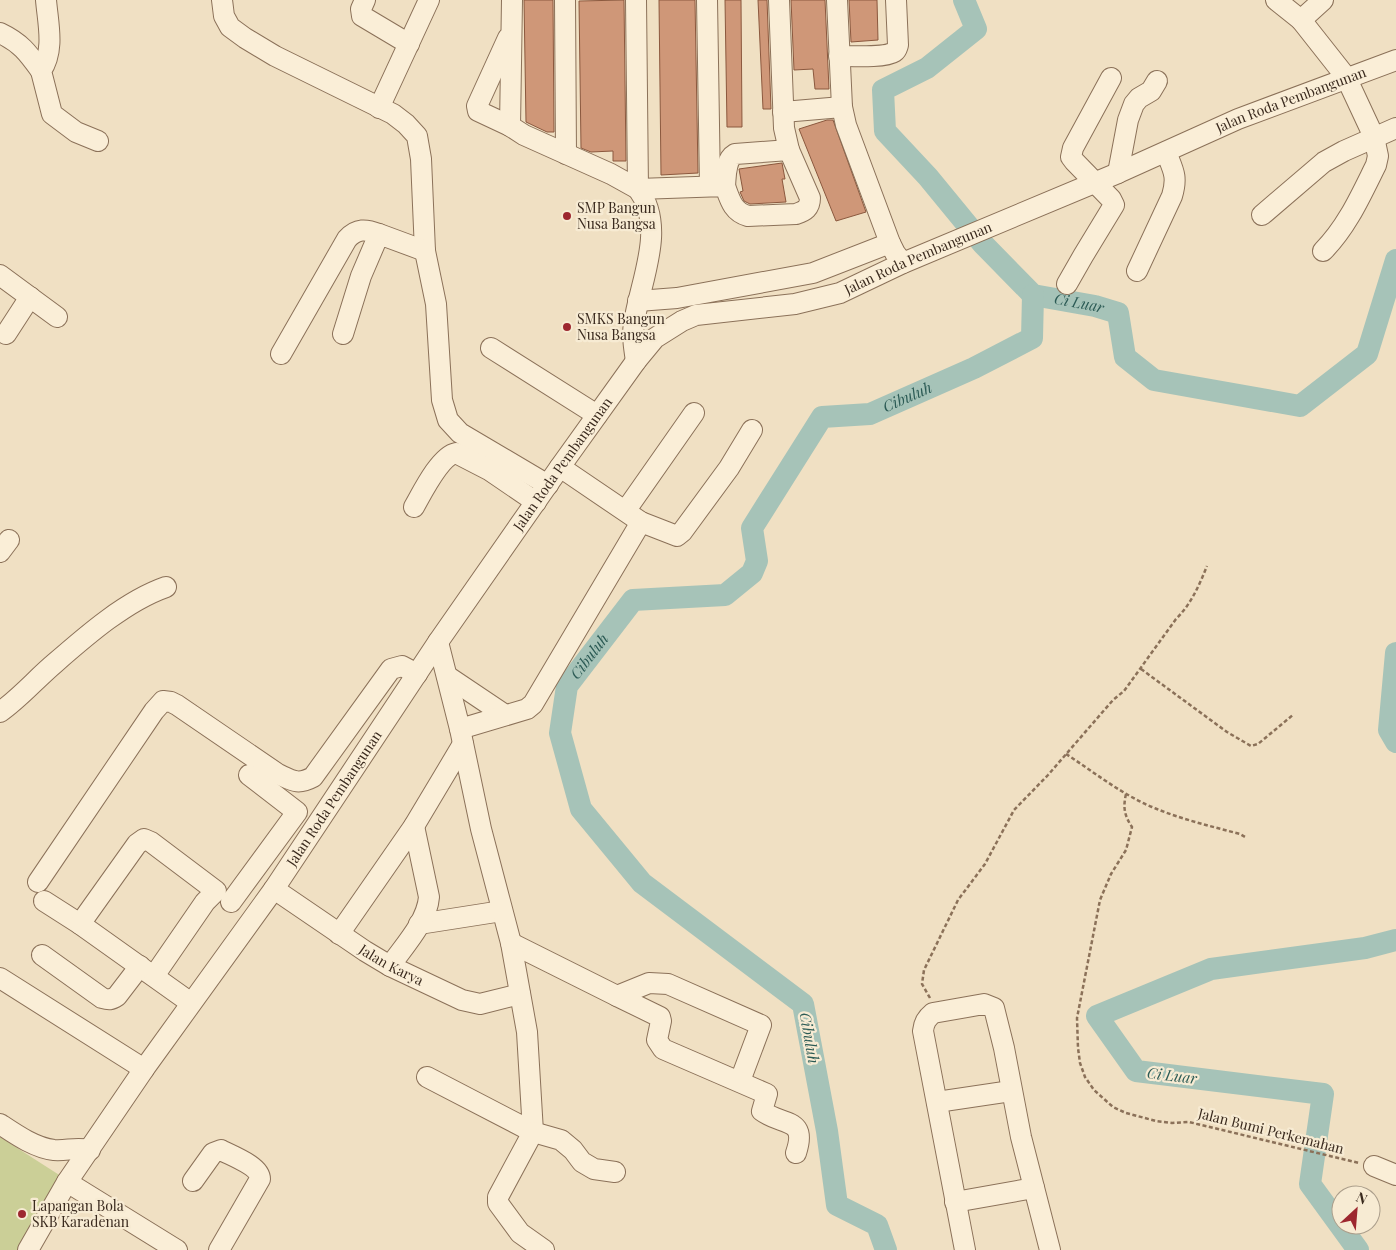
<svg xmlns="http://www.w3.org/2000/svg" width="1396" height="1250" font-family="'Playfair Display',serif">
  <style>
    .green { fill: #cbcf97 }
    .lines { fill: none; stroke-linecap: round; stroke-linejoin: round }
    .river { stroke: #a6c3b8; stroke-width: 22 }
    .building { fill: #cf9778; stroke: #8b583e }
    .minor-casing { stroke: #8b7159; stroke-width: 22 }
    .path { stroke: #8b7159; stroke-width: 2.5; stroke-dasharray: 4 2.5; stroke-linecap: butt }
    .minor { stroke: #faeed7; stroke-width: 20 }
    .poi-dot { fill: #9d272f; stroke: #f7ebd3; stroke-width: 2 }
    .labels { text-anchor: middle; stroke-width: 4.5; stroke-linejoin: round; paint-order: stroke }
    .street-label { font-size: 14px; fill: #3a2a1e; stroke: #f7ebd3 }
    .poi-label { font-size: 14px; fill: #3a2a1e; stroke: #f7ebd3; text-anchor: start }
    .water-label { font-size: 15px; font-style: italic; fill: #2c5b55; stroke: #f7ebd3 }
  </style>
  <rect width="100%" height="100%" fill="#f0e0c3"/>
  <path class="green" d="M0,1137L64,1178L24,1250H0Z"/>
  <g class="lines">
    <g class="river">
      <path id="s1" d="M964,0L976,29L927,68L883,90L885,131L928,177L983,244L1033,295L1095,306L1118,313L1125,357L1154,380L1300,406L1367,354L1396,260"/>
      <path d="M1396,653L1389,730L1396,742"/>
      <path id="s2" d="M886,1250L877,1225L837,1205L827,1131L803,1004L642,883L581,809L560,733L567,686L633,600L725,595L752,573L757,561L752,528L822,417L870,414L974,368L1032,338L1033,295"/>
      <path d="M1358,1250L1310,1184L1323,1094L1136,1071L1097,1016L1211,969L1365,948L1396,940"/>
    </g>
  </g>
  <path class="building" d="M524,0H553L554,132H547L526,122Z
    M624,0L626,161H613V151L591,152L581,148L579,1Z
    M659,0H695L698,173L661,175Z
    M725,0H741L742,127H727Z
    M758,0H767L771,109H763Z
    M791,0H825L829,89H815L813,69L794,70Z
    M849,0H877L878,40L851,42Z
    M827,120H833L866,212L836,221L799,129Z
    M782,163L785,179H782L786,202L750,204L744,201L740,192L743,191L739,169Z"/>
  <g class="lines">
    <g class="minor-casing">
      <g id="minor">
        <path d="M46,0C48,24 55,50 41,71L52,114L76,132L98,141"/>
        <path d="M222,0L224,16L230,27L245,38L275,56L393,114L406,124L417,136L421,159L425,251L436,304L442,400L448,420L460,433L548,485"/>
        <path d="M365,0L361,9L362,16L409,44"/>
        <path d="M512,0L510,126L524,135L611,174L638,189L725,186C730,200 733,212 748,216L796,214C805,211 810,208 810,198L789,150L784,128L779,0"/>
        <path d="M565,0L566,154"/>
        <path d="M636,0L638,189C667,228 640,281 634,323C632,336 634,348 636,361"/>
        <path d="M707,0L710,186"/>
        <path d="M837,0L842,107L846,125L890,243L895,253L903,263"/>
        <path d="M1276,0L1301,20L1346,77L1374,137L1378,156L1376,165C1361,195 1347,227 1323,251"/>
        <path d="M1301,20L1323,0"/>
        <path d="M0,33C21,43 28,53 41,71"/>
        <path d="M508,38L477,106L478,111L510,126"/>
        <path d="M839,56C851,56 885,58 894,52C897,50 897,48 898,45L896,0"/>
        <path d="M379,108L429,0"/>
        <path d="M783,112L842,107"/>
        <path d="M1118,173L1128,120L1134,104L1139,98L1151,91L1157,81"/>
        <path d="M725,186C726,176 725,160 735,154L789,150"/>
        <path d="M1262,215L1324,162L1344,151L1396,128"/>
        <path d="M1137,271L1172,196C1178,176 1173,170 1166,152"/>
        <path d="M0,275L57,317"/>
        <path d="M1067,284L1083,256L1114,205L1111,199L1074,161L1071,157L1073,148L1111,78"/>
        <path d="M638,301L677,298L813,273L890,243"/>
        <path d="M6,334L30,297"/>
        <path d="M343,334L361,276L379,234L425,251"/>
        <path d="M491,348L597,415"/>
        <path d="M281,354L347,239C357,228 366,229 379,234"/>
        <path d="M560,467L641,522L677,536L682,532L729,468L752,430"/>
        <path d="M414,507C422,493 440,456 456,453L489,470L536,502"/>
        <path d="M626,510L694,413"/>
        <path d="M0,552L9,540"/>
        <path d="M447,676L505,715"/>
        <path d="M0,712C20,698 36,679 55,663C87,635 126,601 166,587"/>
        <path d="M460,729L527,709L533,704L641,522"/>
        <path d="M38,882L154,711L163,701L171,702L177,705L278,774C293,781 298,785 313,777L391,669L402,666L417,674"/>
        <path id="s3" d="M274,889L365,951L390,966L462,1000L480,1004L520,994"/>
        <path d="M44,901L80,924L191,1003"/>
        <path d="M231,902L297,812L249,775"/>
        <path d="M80,924L137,844L144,839L151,842L216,891L205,902L154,976"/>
        <path d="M419,924L502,911"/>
        <path d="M339,934L414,826L463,744"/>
        <path d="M511,943L617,996L649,983L668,984L761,1025L740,1081"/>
        <path d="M42,955L102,998C109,1000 111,1000 117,996L140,966"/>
        <path d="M390,966C404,946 427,922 429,897L414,826"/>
        <path d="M0,978L144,1069"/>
        <path d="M617,996L660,1017L661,1021L657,1040L663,1049L767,1094L762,1111C782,1126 808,1117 796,1153"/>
        <path d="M427,1077L533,1132L527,1032L511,943L481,829L460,729L438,642"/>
        <path d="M937,1102L1011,1091"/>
        <path d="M0,1124C15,1134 35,1148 54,1150C67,1151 75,1147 90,1150"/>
        <path d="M1374,1166L1396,1175"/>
        <path d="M193,1181L213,1153L221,1150C232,1156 260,1166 260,1179L219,1250"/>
        <path d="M67,1182L177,1250"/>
        <path d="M955,1202L1034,1188"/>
        <path id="s4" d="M28,1250L67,1182L144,1069L274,889L438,642L560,467L636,361L655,338L682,321L696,315L795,304L840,293L903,263L1118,173L1238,119L1396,60"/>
        <path d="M544,1250L520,1233L498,1203V1197L533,1132L561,1140L573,1150L582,1162L594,1169L615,1172"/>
        <path d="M965,1250L923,1031C924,1022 927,1018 933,1013L984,1004L994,1008L1004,1048L1021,1137L1050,1250"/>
      </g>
    </g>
    <path class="path" d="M1141,669L1227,732L1251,746L1258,744L1294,714
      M1066,754C1094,772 1121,794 1152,807C1180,819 1210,826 1240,834L1247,838
      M1126,794C1123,807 1124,815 1132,827L1126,850L1111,874L1100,900L1077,1018L1078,1048L1080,1063L1085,1077L1094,1090L1113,1107L1126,1113L1156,1121L1172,1123L1189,1122L1359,1163
      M930,998L922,984L924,970L958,900L985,864L1014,810L1048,775L1113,700L1124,691L1176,619C1191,604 1199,586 1207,566"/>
    <use href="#minor" class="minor"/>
  </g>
  <g class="poi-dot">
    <circle cx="567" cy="216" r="5"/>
    <circle cx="567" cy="327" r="5"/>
    <circle cx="22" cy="1214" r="5"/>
  </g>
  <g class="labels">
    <g class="street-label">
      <text dy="5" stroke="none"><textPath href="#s4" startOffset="1791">Jalan Roda Pembangunan</textPath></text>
      <text dy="5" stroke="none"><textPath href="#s4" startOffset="1386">Jalan Roda Pembangunan</textPath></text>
      <text dy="5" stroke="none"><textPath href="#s4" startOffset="951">Jalan Roda Pembangunan</textPath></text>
      <text dy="5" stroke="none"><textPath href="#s4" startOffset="546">Jalan Roda Pembangunan</textPath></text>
      <text dy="5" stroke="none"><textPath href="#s3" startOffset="140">Jalan Karya</textPath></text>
      <text transform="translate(1271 1131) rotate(14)" y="5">Jalan Bumi Perkemahan</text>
    </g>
    <g class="poi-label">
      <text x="577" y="213">SMP Bangun<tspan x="577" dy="16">Nusa Bangsa</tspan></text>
      <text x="577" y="324">SMKS Bangun<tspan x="577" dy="16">Nusa Bangsa</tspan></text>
      <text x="32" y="1211">Lapangan Bola<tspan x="32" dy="16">SKB Karadenan</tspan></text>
    </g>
    <g class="water-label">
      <text dy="5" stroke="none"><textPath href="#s1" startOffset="452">Ci Luar</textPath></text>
      <text dy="5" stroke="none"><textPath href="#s2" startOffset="1201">Cibuluh</textPath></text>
      <text dy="5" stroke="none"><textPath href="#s2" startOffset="736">Cibuluh</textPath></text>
      <text transform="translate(809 1038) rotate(80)" y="5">Cibuluh</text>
      <text transform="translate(1172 1076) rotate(7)" y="5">Ci Luar</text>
    </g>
  </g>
  <g transform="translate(1356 1210) rotate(26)"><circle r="24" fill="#f7ebd3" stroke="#ab9e8b"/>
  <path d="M0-4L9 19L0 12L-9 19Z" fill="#9d272f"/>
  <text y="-8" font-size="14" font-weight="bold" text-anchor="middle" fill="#3a2a1e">N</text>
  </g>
</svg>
